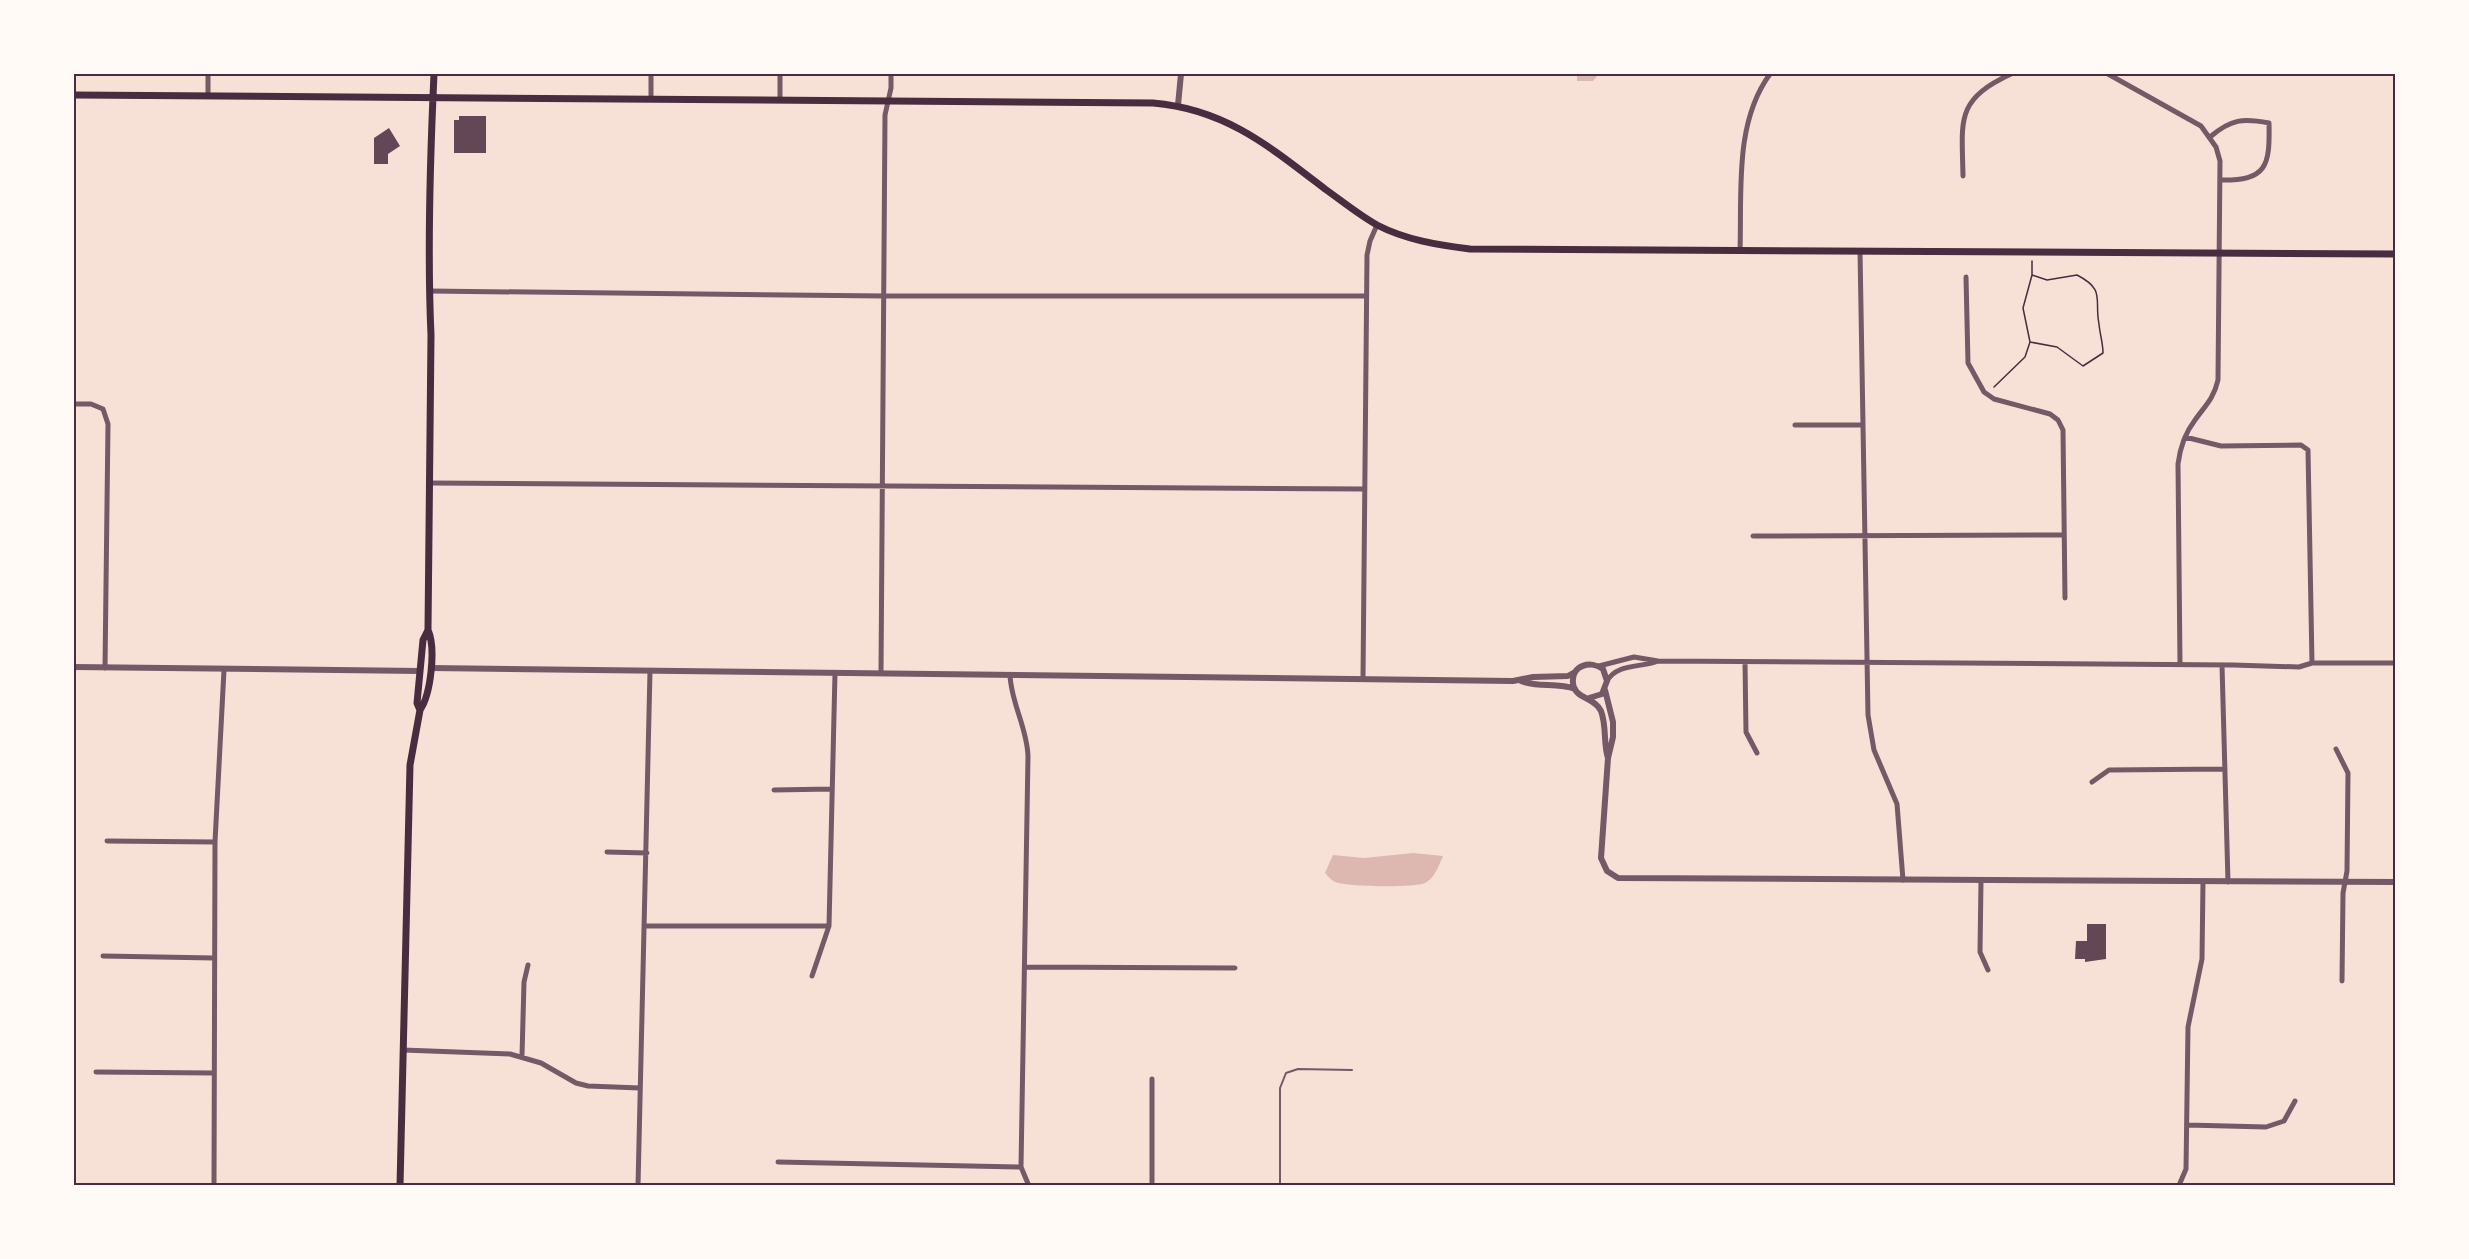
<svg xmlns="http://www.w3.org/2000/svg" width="2469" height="1259" font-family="Lato,sans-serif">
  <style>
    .water { fill: #dcb8b0 }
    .building { fill: #644757 }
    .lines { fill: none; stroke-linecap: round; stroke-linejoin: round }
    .path { stroke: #4a2c40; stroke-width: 1.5 }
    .service { stroke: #755966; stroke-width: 2 }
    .minor { stroke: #755966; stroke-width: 5 }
    .tertiary { stroke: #755966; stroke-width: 6 }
    .secondary { stroke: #4a2c40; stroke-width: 7 }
    .neatline { fill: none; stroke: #4a2c40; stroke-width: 2 }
  </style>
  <rect width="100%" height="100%" fill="#f7e1d7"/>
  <path class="water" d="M1577,74H1599L1593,81H1577Z
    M1413,853L1443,856C1439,865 1435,878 1425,883C1413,888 1349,887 1335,882C1331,880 1328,876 1325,873L1333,855L1364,858Z"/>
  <path class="building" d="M459,116H486V153H454V120H459Z
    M389,128L400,146L388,154V164H374V138Z
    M2087,924H2106V959L2085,962V959H2075L2076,941H2087Z"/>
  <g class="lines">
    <path class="path" d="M2030,342L2057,347L2083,366L2103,353C2103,343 2100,335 2099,324C2094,299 2106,290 2077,275L2047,280L2032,275
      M1994,387L2025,357L2030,342L2023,308L2032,275V261"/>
    <path class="service" d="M1280,1186V1088L1286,1073L1298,1069L1352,1070"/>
    <path class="minor" d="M2108,74L2201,126L2216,147L2220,161L2218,380C2214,398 2205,406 2195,420C2185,433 2180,448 2178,464L2180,664
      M208,96V74
      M651,99V74
      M780,100V74
      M2210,137C2231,119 2243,118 2269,123C2270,166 2267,181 2220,180
      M1963,176C1962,120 1955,100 2011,74
      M1740,251C1742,192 1734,123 1770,74
      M1860,251L1868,715L1874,750L1897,804L1903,880
      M1966,277L1968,363L1984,392L1994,399L2050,414L2058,420L2063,430L2065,598
      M429,291L885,296H1366
      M74,404H91L103,409L108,424L105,668
      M1795,425H1863
      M2185,437L2221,446L2301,445L2308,450L2312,663
      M430,483L1365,489
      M1753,536L2064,535
      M1745,662L1746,732L1757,753
      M2222,665L2228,882
      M1599,666L1634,657L1658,661L2233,665L2299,667L2312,663H2396
      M881,673L885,115L891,88V74
      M1010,675C1011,703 1027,727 1028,756L1021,1167L1029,1186
      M1363,679L1367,255L1370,241L1377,225
      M1607,681C1617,663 1641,668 1658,661
      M2336,749L2348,773L2347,871L2343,893L2342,981
      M2092,782L2109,770L2225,769
      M774,790L831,789
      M107,841L215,842
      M607,852L647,853
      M1981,881L1980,952L1988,970
      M646,926H829
      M103,956L214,958
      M1025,967L1235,968
      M812,976L829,926L835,673
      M403,1050L510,1054L541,1063L576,1083L588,1086L640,1088
      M522,1056L524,982L528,965
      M96,1072L213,1073
      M2187,1125L2266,1127L2284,1121L2295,1101
      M778,1162L1021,1167
      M2180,1183L2186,1169L2188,1027L2202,959L2203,882
      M214,1186L215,842L224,670
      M638,1186L650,671
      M1152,1186V1079"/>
    <path class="tertiary" d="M1178,105L1181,74
      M74,667L420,671
      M431,668L1513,681L1533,677L1568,676L1575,672
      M1521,681C1538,688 1558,682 1575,689
      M1605,690L1613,722V737L1608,758L1601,858L1607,871L1618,878L2396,882
      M1589,698L1602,694L1607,681L1603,669C1591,660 1571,665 1573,683C1574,699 1595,697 1601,711C1607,727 1603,743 1608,758"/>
    <path class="secondary" d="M74,95L1153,103C1225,109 1269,146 1325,189C1342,201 1359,215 1377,225C1406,240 1438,245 1470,249L2396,254
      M420,710L417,703L423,640L428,630
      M400,1186L410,765L420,710C431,694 436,648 428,630L431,335C427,248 430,160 434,74"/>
  </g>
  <rect width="2469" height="1259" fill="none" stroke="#fffaf5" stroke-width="150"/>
  <rect x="75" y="75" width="2319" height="1109" class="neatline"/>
</svg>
